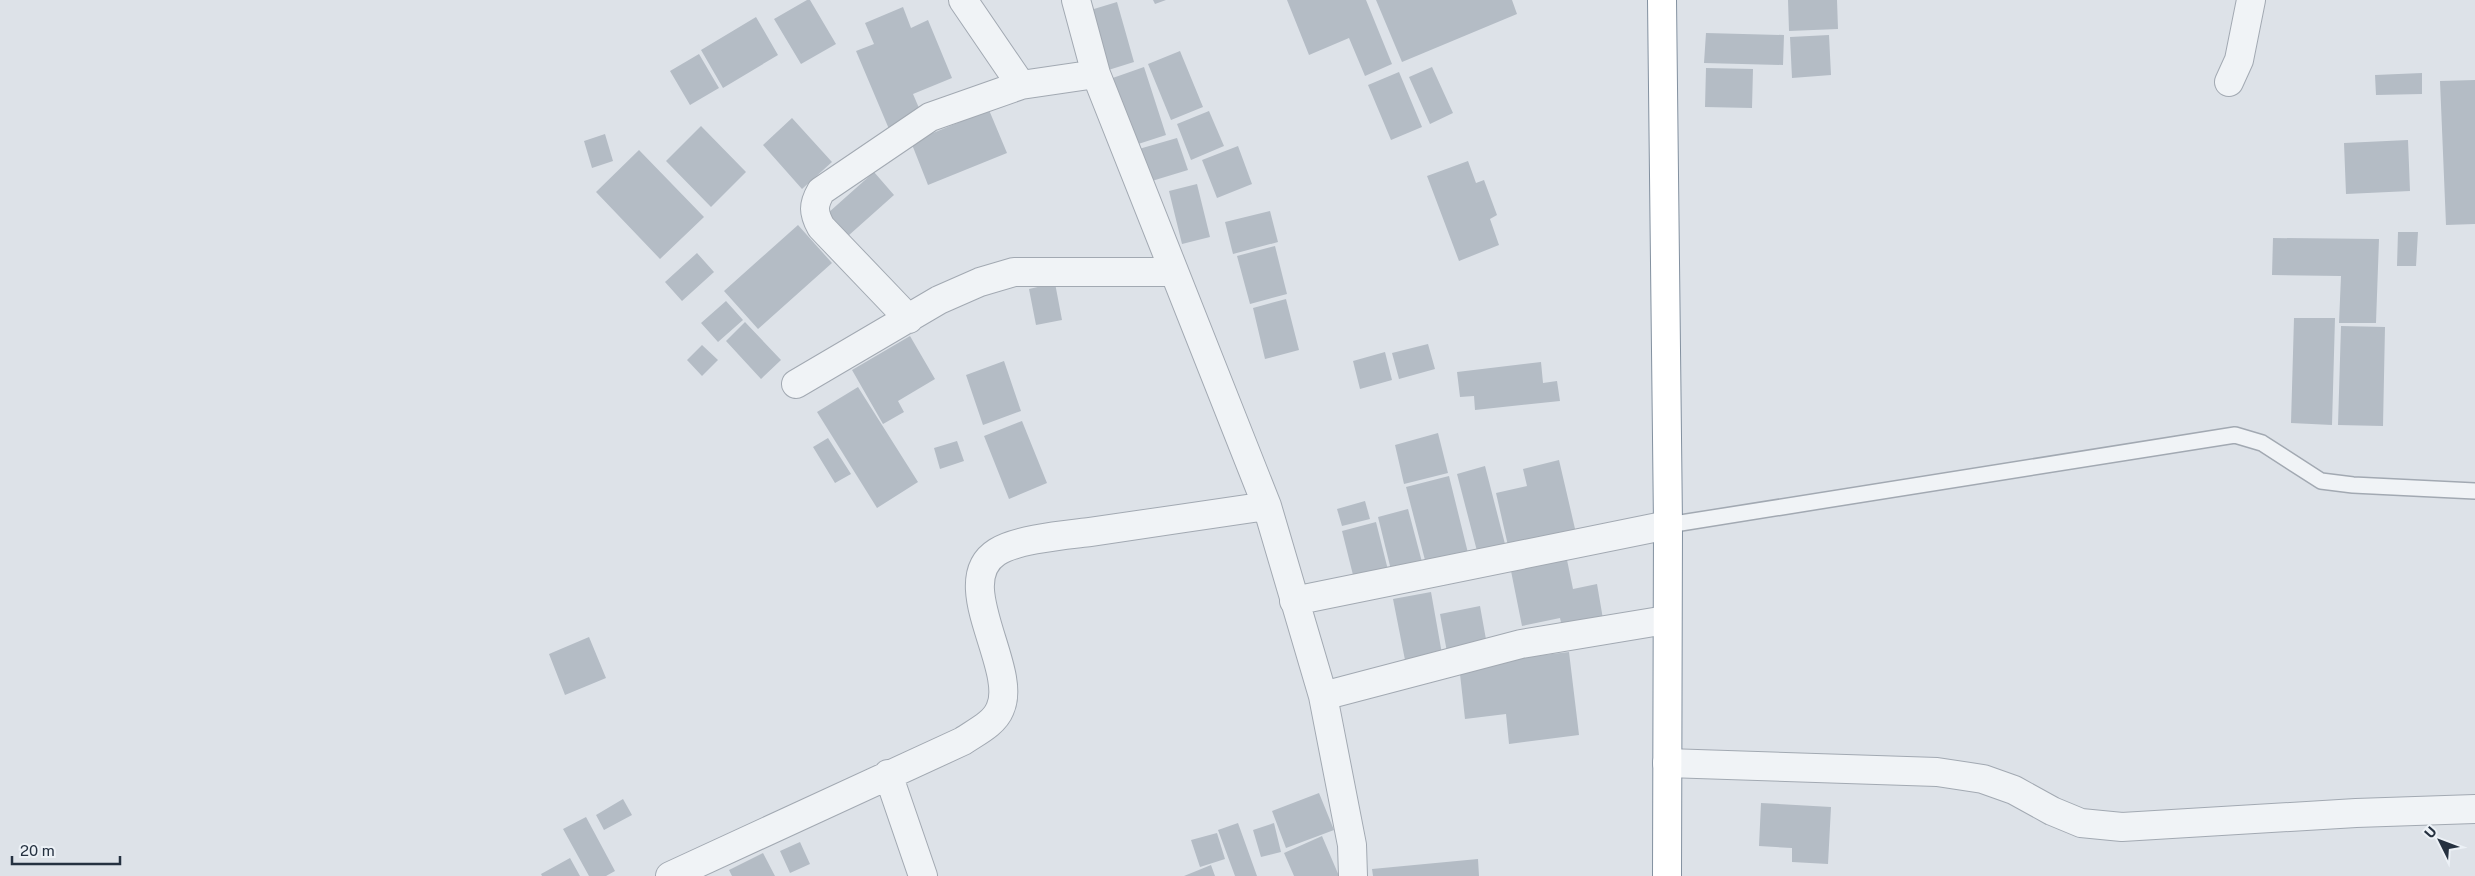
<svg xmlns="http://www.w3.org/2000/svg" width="2475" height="876" font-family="'Public Sans',sans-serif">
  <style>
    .building { fill: #b4bcc5 }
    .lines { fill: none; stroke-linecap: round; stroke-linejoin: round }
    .service-casing { stroke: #a2a9b2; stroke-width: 18 }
    .minor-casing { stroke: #a2a9b2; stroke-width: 30 }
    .trunk-casing { stroke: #8391a0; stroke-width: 30 }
    .service { stroke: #f0f3f6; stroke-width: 15 }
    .minor { stroke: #f0f3f6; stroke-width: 28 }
    .trunk { stroke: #fff; stroke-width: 28 }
  </style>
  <rect width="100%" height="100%" fill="#dde2e8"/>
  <path class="building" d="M807,0H810L836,44L801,64L774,19Z
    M1153,0H1166L1155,4Z
    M1287,0H1366L1392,64L1365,76L1349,38L1309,55Z
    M1376,0H1512L1517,14L1402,62Z
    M1788,0H1837L1838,29L1789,31Z
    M1117,2L1134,62L1102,72L1084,12Z
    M903,7L911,28L928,20L952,78L913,94L922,115L889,129L856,51L874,44L865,23Z
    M756,17L778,55L723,88L701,50Z
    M1706,33L1784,35L1783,65L1704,63Z
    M1829,35L1831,75L1792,78L1790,37Z
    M1180,51L1203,107L1171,120L1148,64Z
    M699,54L719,88L690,105L670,71Z
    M1144,67L1166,135L1129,147L1107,80Z
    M1432,67L1453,113L1430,124L1409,77Z
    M1706,68L1753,69L1752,108L1705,107Z
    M1399,72L1422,127L1391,140L1368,85Z
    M2422,73V94L2376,95L2375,75Z
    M2475,80V224L2446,225L2440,81Z
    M989,110L1007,153L928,185L911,142Z
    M1209,111L1224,146L1191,160L1177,124Z
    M792,118L832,162L802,189L763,145Z
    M701,126L746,172L711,207L666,161Z
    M605,134L613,161L592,168L584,141Z
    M1177,138L1188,170L1142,184L1132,151Z
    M2408,140L2410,191L2346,194L2344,143Z
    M1238,146L1252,184L1217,198L1202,160Z
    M639,150L704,217L660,259L596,192Z
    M1468,161L1476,183L1484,180L1497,215L1490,219L1499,245L1459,261L1427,176Z
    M874,172L894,195L848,236L828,213Z
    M1197,184L1210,237L1182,244L1169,191Z
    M1270,211L1278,242L1233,254L1225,222Z
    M798,225L832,263L758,329L724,291Z
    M2398,232H2418L2416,266H2397Z
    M2273,238L2379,239L2376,323H2339L2341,276L2272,275Z
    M1275,246L1287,294L1250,304L1237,256Z
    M697,253L714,272L682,301L665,282Z
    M1055,283L1062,320L1036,325L1029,289Z
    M1286,299L1299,350L1265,359L1253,308Z
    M726,301L743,320L718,342L701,323Z
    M2294,318H2335L2332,425L2291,423Z
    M745,322L781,360L761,379L726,341Z
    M2341,326L2385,327L2383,426L2338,425Z
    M910,336L935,379L898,401L904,412L883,424L852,370Z
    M1428,344L1435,369L1399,379L1392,353Z
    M702,345L718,360L702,376L687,360Z
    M1385,352L1392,380L1360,389L1353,361Z
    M1004,361L1021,411L983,425L966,375Z
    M1541,362L1543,383L1557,381L1560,401L1475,410L1474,396L1460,397L1457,372Z
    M858,387L918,482L877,508L817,412Z
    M1022,421L1047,483L1009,499L984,436Z
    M1438,433L1448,473L1404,484L1395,445Z
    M828,438L851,474L835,483L813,447Z
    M957,441L964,461L940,469L934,448Z
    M1559,460L1576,533L1509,550L1496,493L1527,486L1523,469Z
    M1485,466L1505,544L1477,551L1457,474Z
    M1449,476L1468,553L1426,564L1406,487Z
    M1365,501L1370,519L1342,526L1337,509Z
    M1408,509L1422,562L1391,570L1378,517Z
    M1376,522L1388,570L1354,579L1342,531Z
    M1566,555L1573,589L1597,584L1603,619L1562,627L1560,618L1522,626L1510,566Z
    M1431,592L1442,654L1405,660L1393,599Z
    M1480,606L1487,645L1447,652L1440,614Z
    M589,637L606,678L565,695L549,654Z
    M1569,652L1579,735L1509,744L1506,714L1465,719L1459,665Z
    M1319,793L1334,830L1286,848L1272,811Z
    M623,799L632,815L604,830L596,815Z
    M1761,803L1831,807L1828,864L1792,862V848L1759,846Z
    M586,817L615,871L606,876H589L563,829Z
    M1238,823L1257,876H1235L1218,830Z
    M1274,823L1281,852L1261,857L1253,830Z
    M1217,833L1225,859L1200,867L1191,840Z
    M1322,836L1339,876H1294L1284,853Z
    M800,842L810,864L790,873L780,851Z
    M763,853L775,876H732L729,870Z
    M570,858L580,876H542L541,874Z
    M1478,859L1479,876H1373L1372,869Z
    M1211,865L1215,876H1184Z"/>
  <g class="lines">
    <g class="service-casing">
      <path id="service" d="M1668,525L2235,435L2262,443L2321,481L2353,485L2475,491"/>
    </g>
    <g class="minor-casing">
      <path id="minor" d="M963,0L1021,85
        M1076,0L1096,74L1267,506L1323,696L1352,845L1353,876
        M2229,82L2239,60L2251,0
        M909,319L821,227C813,212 813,205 821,191L930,117L1021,85L1096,74
        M796,384L939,300L980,282L1014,272H1174
        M1294,601L1668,525
        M1323,696L1521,644L1666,620
        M1667,763L1937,772L1983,779L2014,790L2052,811L2081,823L2122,827L2356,813L2475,809
        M888,774L923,876
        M670,876L963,741C976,732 994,724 1000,709C1019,669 949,582 997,552C1017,539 1066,535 1090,532C1149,523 1208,515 1267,506"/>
    </g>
    <g class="trunk-casing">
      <path id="trunk" d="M1662,0L1668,525L1667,876"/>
    </g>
    <use href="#service" class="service"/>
    <use href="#minor" class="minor"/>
    <use href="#trunk" class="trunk"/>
  </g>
  <g transform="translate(2440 841) rotate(312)" stroke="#ecf1f6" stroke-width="4" paint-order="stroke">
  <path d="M0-4L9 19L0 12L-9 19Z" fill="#253140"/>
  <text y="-8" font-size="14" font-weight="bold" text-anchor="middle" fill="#253140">U</text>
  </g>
  <path d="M12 856v8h108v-8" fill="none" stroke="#253140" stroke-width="2.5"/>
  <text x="20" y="856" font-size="15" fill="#253140" stroke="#ecf1f6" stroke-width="4" paint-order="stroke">20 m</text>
</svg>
